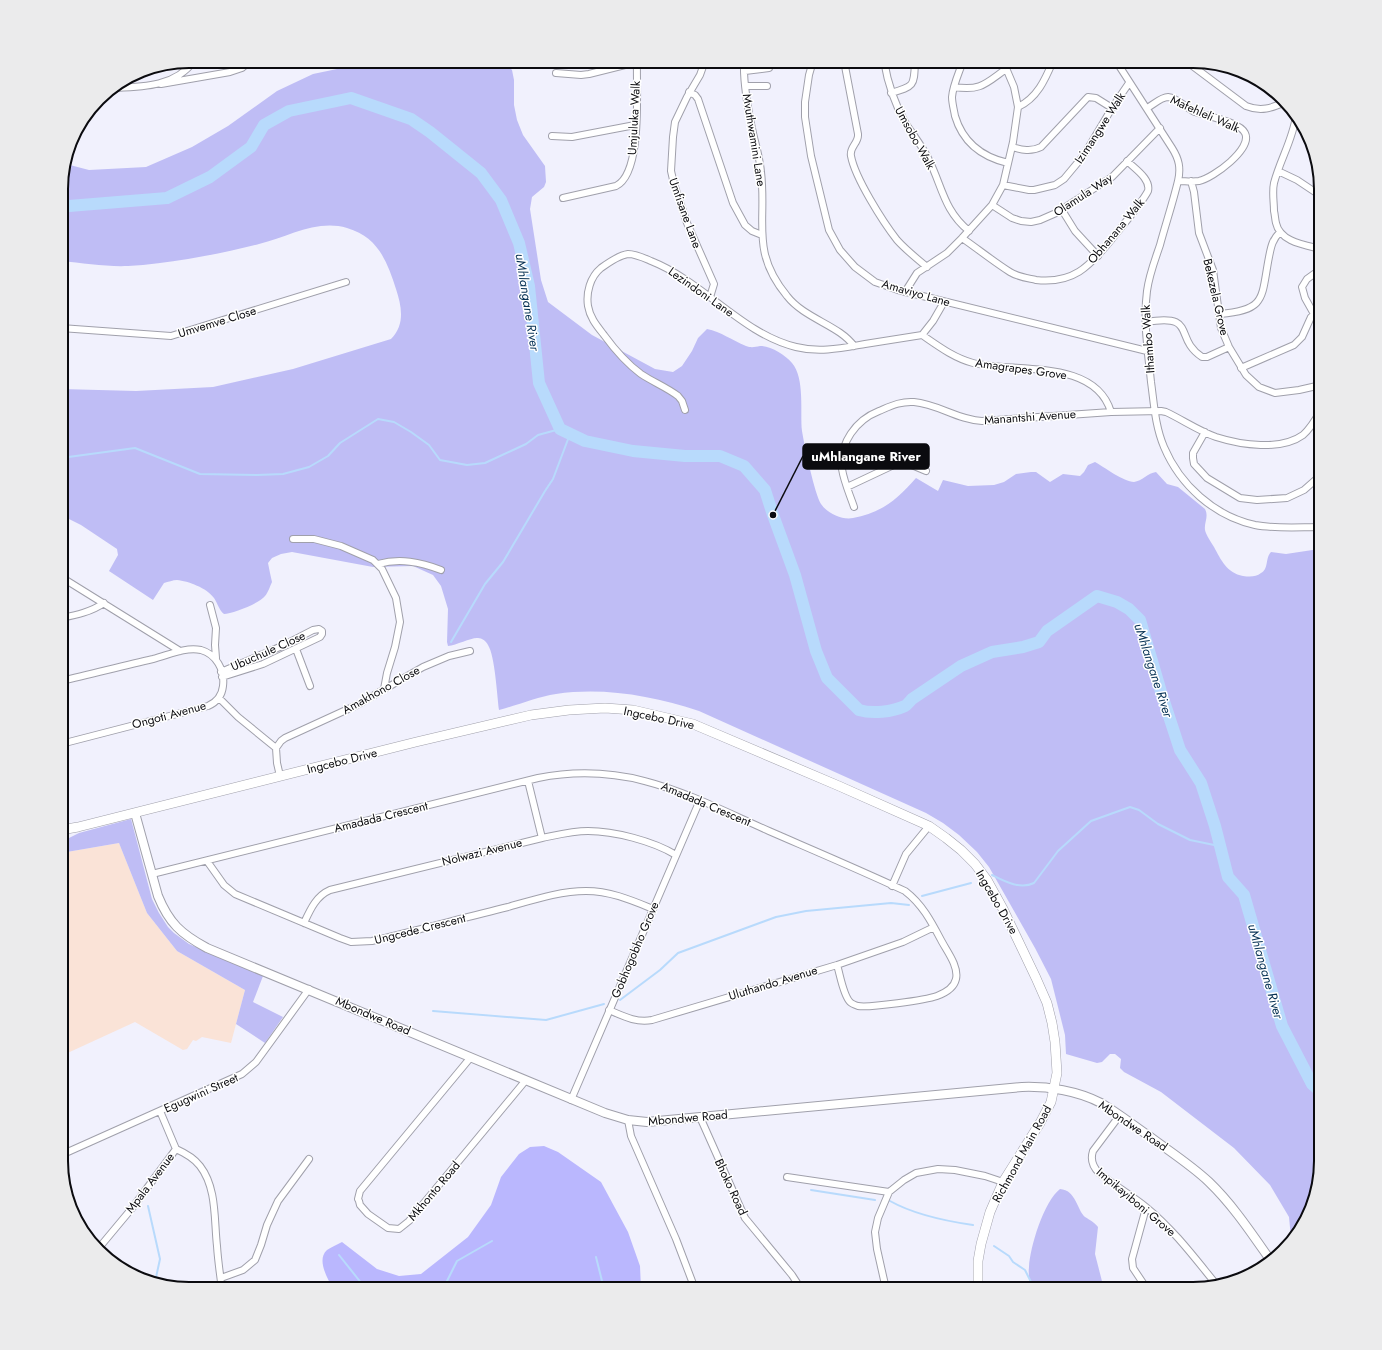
<svg xmlns="http://www.w3.org/2000/svg" width="1382" height="1350" font-family="Jost,sans-serif">
  <style>
    .industrial { fill: #fae3d7 }
    .green { fill: #bfbdf5 }
    .forest { fill: #bab7fe }
    .lines { fill: none; stroke-linecap: round; stroke-linejoin: round }
    .stream { stroke: #b8dafc; stroke-width: 2 }
    .river { stroke: #b8dafc; stroke-width: 12 }
    .minor-casing { stroke: #a0a0ab; stroke-width: 8 }
    .tertiary-casing { stroke: #a0a0ab; stroke-width: 10 }
    .secondary-casing { stroke: #a0a0ab; stroke-width: 10 }
    .minor { stroke: #fff; stroke-width: 6 }
    .tertiary { stroke: #fff; stroke-width: 8 }
    .secondary { stroke: #fff; stroke-width: 9 }
    .labels { text-anchor: middle; stroke-width: 3; stroke-linejoin: round; paint-order: stroke }
    .street-label { font-size: 12px; fill: #0b0b0f; stroke: #fff }
    .water-label { font-size: 13px; font-style: italic; fill: #063154; stroke: #fff }
    .rim { fill: none; stroke: #0b0b0f; stroke-width: 2 }
    .leader { fill: none; stroke: #0b0b0f; stroke-width: 1.5 }
    .callout-dot { fill: #0b0b0f; stroke: #fff; stroke-width: 1.5 }
    .callout { fill: #0b0b0f; stroke: #0b0b0f; stroke-width: 1.5 }
    .callout-label { font-size: 13px; text-anchor: middle; font-weight: bold; fill: #fff }
  </style>
  <rect width="100%" height="100%" fill="#f1f1fd"/>
  <path class="industrial" d="M119,843L147,913L177,951L245,990L231,1043L202,1037L196,1041L193,1040L187,1049L183,1050L135,1022L61,1056V853Z"/>
  <path class="green" d="M364,61H503L512,70L514,80V105L517,120L523,135L545,166L546,182L544,187L532,197L530,209L541,280L548,302L592,335L655,369L673,372L682,366L692,351L698,338L707,329C721,332 732,340 746,346C751,348 755,347 760,346C771,346 785,355 792,363C805,378 800,412 802,431C804,444 815,495 821,504C828,514 842,520 853,518C881,513 898,499 916,478L938,491L943,480L968,486L994,485L1004,482L1016,474L1031,472H1036L1050,482L1063,474L1080,476L1084,472L1088,465L1095,462C1104,467 1124,482 1134,482C1142,481 1148,473 1156,472L1167,484L1178,487L1205,509C1209,517 1204,522 1205,530C1206,535 1211,542 1214,547C1221,560 1227,573 1243,576C1250,577 1256,577 1261,573C1269,569 1265,558 1271,552L1286,554L1319,549L1321,556V1161L1311,1210L1291,1238L1289,1217L1270,1185L1234,1148L1161,1092L1124,1072L1120,1068L1121,1059L1115,1054H1110L1102,1062L1097,1063L1066,1054L1065,1035L1051,979L1035,948L989,867L977,852L959,835L943,823L926,813L699,711C653,696 604,687 556,694C537,697 518,705 499,710C497,695 495,656 488,645C486,641 482,638 478,638C472,637 457,645 448,646L447,642L448,609L441,586L433,575L413,566L373,567L292,552L281,554L272,558L268,563L270,573L272,582C270,586 268,593 265,596C260,603 232,614 224,614C219,610 218,604 214,598C207,588 188,581 177,580C173,580 168,582 164,583L153,600L109,571L118,555L117,549L81,525L61,515V389L136,391L213,387L293,369L391,339C405,325 402,307 396,289C387,261 378,237 347,228C317,219 288,237 259,244C236,250 212,255 188,259C168,262 148,265 128,266C107,267 83,263 61,261V181L66,164L89,170L146,167L192,147L228,126L277,91L313,74L361,64Z
    M131,819L152,899L159,913L168,927L174,933L189,944L263,976L253,1002L283,1017L265,1043L236,1024L245,990L177,951L147,913L119,843L61,853V842L79,833Z
    M1060,1189C1076,1190 1077,1210 1085,1217C1090,1220 1094,1222 1098,1227L1095,1254L1104,1289H1030C1030,1282 1028,1274 1029,1267C1030,1247 1044,1201 1060,1189Z"/>
  <path class="forest" d="M544,1146L558,1152L601,1182L628,1232L640,1266L641,1289H333C328,1279 316,1260 327,1250C331,1247 337,1245 342,1242L377,1269L399,1276L421,1274L468,1237L491,1205L501,1177L519,1154L530,1147Z"/>
  <g class="lines">
    <path class="stream" d="M61,458L135,448L200,474L257,475L283,474L309,467L328,456L340,443L378,419L394,422L411,432L429,445L440,460L467,465L485,463L526,444L538,435L560,429
      M451,642L485,584L503,562L545,491L553,479L570,434
      M992,875C1004,881 1020,890 1034,883L1058,851L1091,821L1130,807L1139,810L1158,824L1190,840L1219,846L1222,854
      M922,896L971,883
      M620,1000L660,970L678,953L776,917L806,911L891,903L909,905
      M433,1011L546,1020L604,1004
      M811,1190L875,1200
      M890,1201C915,1215 945,1221 973,1225
      M148,1206L160,1259L155,1282
      M994,1246L1009,1256L1013,1262L1025,1270L1033,1286V1289
      M339,1255L366,1289
      M596,1257L604,1289
      M443,1289L457,1261L492,1241"/>
    <path class="river" d="M61,203L69,206L167,198L210,177L251,147L264,125L289,111L351,98L411,119L430,132L481,173L501,200L519,243L529,286L539,383L560,429L585,441L633,451L685,456H720L744,466L765,490L773,515L795,575L816,651L827,678L859,710C872,714 892,712 905,706C907,705 910,701 912,699L961,666L992,652L1023,647L1039,642L1047,631L1097,596L1117,602L1129,609L1140,620L1161,692L1180,750L1201,783L1215,826L1228,877L1244,895L1282,1026L1312,1084L1321,1092"/>
    <g class="minor-casing">
      <path id="minor" d="M705,61L700,75L687,97L675,122L673,137L671,171L674,184L687,223L714,284L710,297
        M744,61C743,85 748,110 753,133C756,146 760,159 761,172C767,222 750,251 787,296C805,319 839,325 854,346
        M813,61L809,75L805,102V117L811,156L829,230L840,250L855,267L875,282L898,290L1147,351
        M844,61L858,134C859,143 849,147 851,156C855,178 883,222 897,240C906,250 916,258 927,267
        M884,61C888,85 894,103 906,124C914,136 923,147 929,160C942,186 944,211 969,231
        M963,61C959,73 953,85 952,97C952,103 954,110 955,116C963,143 982,157 1008,163
        M1116,61L1172,148C1179,159 1181,168 1178,181C1173,202 1166,223 1160,245C1155,260 1149,275 1147,291C1143,321 1148,352 1151,382C1154,403 1155,426 1164,447C1180,485 1214,516 1255,525C1276,529 1299,527 1321,527
        M1186,61L1246,106C1261,112 1272,108 1285,102
        M745,71L769,68
        M556,73L581,75L589,74L637,62
        M161,84L230,72L242,68L250,61
        M746,86H767
        M954,87C981,91 985,84 1006,69
        M113,88C142,87 175,87 194,61
        M689,92L695,95L698,99L733,203L745,225L752,231L762,235
        M891,93C915,86 914,86 915,61
        M1018,107C1037,98 1045,80 1053,61
        M1147,108C1153,105 1161,97 1168,97C1178,98 1186,108 1195,112C1207,116 1240,122 1245,133C1253,149 1213,178 1199,181C1192,182 1185,181 1178,181
        M1296,116C1293,139 1280,160 1274,183C1272,192 1274,202 1274,211C1275,215 1275,219 1276,223C1280,242 1305,245 1321,249
        M552,136L572,137L635,125
        M1012,147C1022,150 1031,152 1041,147L1088,97L1096,98L1112,108
        M68,155L74,142
        M1278,171L1297,180L1321,196
        M1191,181L1194,192L1199,233L1213,270L1221,328L1229,347L1246,375L1259,387L1275,393L1299,390L1321,385
        M1003,185L1029,190H1034L1055,185L1064,179L1084,155L1112,108L1129,83
        M563,198L616,186C643,173 636,89 637,61
        M992,205L1012,218L1021,221L1031,222L1040,220L1056,213L1112,177L1160,128
        M1062,210L1075,231L1098,256
        M962,238C978,249 994,262 1010,272C1018,277 1027,278 1036,280C1073,284 1089,267 1111,240C1121,227 1140,206 1148,191C1151,179 1135,169 1127,161
        M905,292L917,273L947,253L962,238L992,205L1003,185L1013,142L1018,107L1014,87L1003,61
        M1220,314C1267,310 1261,298 1269,257C1271,247 1272,240 1280,232
        M1314,314L1305,298L1302,287L1307,279L1321,269
        M1146,322C1198,313 1173,338 1202,357H1207L1229,347
        M61,328L171,336L346,282
        M922,335C938,346 954,358 973,363C1014,373 1095,358 1111,412
        M1241,368L1294,345L1302,337L1311,317L1321,309
        M685,410L682,401L678,396C666,387 653,382 641,374C626,363 615,350 604,335C597,326 590,318 588,306C586,293 590,277 601,268C608,263 619,255 628,254C636,254 644,258 651,261C704,282 742,334 796,347C820,353 842,348 865,344C884,341 903,338 922,335L933,321L944,302
        M1205,432L1193,453V458L1194,464L1207,478L1240,498L1257,500L1287,498L1304,490L1321,475
        M847,487L898,463H907L926,471
        M854,507C850,495 844,482 842,469C839,443 856,420 879,411C891,406 901,401 914,402C938,404 958,420 982,421L1111,412L1161,411L1166,412C1183,420 1199,431 1216,437C1241,445 1281,451 1303,435C1311,428 1316,419 1321,410
        M293,539H314L341,546L373,560L382,569L396,598L400,622L395,647L387,673L384,689
        M378,564C400,558 420,562 441,570
        M61,577L180,651
        M210,605L216,628L215,645L216,658
        M61,618C76,615 91,612 104,603
        M296,649L310,686
        M221,672L282,646L313,630L319,629L322,631V634L320,637L263,664L222,677
        M219,698L238,717L276,748L281,741L285,738L357,705L423,667L449,656L470,651
        M61,744L208,706C217,702 222,696 223,686C225,670 216,654 201,650C184,647 169,655 153,659C122,666 92,674 61,681
        M276,748L277,763L280,776
        M528,781L542,838
        M207,861L224,885L235,894L340,938L351,942L372,941C418,930 463,918 508,907C533,900 560,891 586,891C610,891 631,900 653,909
        M152,874L538,778C628,760 690,796 769,831C815,851 860,870 905,891C922,904 931,921 941,940C946,950 959,966 956,979C954,988 945,993 937,996C926,1000 869,1008 858,1006C855,1005 852,1004 850,1002C843,995 840,974 837,965
        M892,886L906,854L929,826
        M304,923C310,910 316,896 330,890L542,838C557,835 572,831 588,831C614,831 653,841 676,855
        M609,1010C623,1016 636,1023 652,1020L837,965L903,942L934,927
        M471,1057L360,1191L358,1199L359,1201L360,1205L368,1214L388,1228L399,1229L409,1221L526,1080
        M571,1100L700,800
        M1120,1115L1093,1151C1090,1160 1093,1167 1099,1173C1114,1185 1131,1195 1146,1207C1173,1229 1194,1257 1216,1284
        M700,1117L745,1218L792,1275L801,1289
        M628,1120L631,1136L676,1239L695,1289
        M176,1149C185,1153 194,1158 200,1166C217,1188 214,1220 217,1246C218,1261 220,1275 222,1289
        M61,1155L242,1074L256,1062L309,989
        M787,1177L889,1192
        M1146,1208L1132,1259L1133,1268L1147,1289
        M98,1249L133,1207L176,1149L160,1111
        M221,1278L243,1270L255,1260L261,1245L267,1225L278,1201L309,1159
        M886,1289L877,1249L875,1232L878,1218L889,1192L904,1180L916,1173L938,1169L955,1170L985,1176L1003,1182"/>
    </g>
    <g class="tertiary-casing">
      <path id="tertiary" d="M135,813L158,896C169,923 181,934 207,948L605,1113L628,1120L647,1122L1022,1087C1048,1086 1078,1091 1101,1103C1118,1113 1133,1125 1149,1136C1169,1151 1191,1165 1209,1182C1233,1205 1252,1234 1271,1261"/>
    </g>
    <g class="secondary-casing">
      <path id="secondary" d="M61,830L78,827L416,742L531,715L569,710L605,708L633,710L693,724L839,786L929,826L946,838L961,850L975,864L987,880L1003,909L1036,978L1047,1003L1052,1023L1055,1042L1057,1073L1051,1102L1040,1123L1003,1182L990,1212L981,1244L978,1261V1289"/>
    </g>
    <use href="#minor" class="minor"/>
    <use href="#tertiary" class="tertiary"/>
    <use href="#secondary" class="secondary"/>
  </g>
  <g class="labels">
    <g class="street-label">
      <text transform="translate(1205 114) rotate(24)" y="4">Mafehleli Walk</text>
      <text transform="translate(634 118) rotate(-87)" y="4">Umjuluka Walk</text>
      <text transform="translate(1100 128) rotate(-57)" y="4">Izimangwe Walk</text>
      <text transform="translate(915 138) rotate(61)" y="4">Umsobo Walk</text>
      <text transform="translate(754 140) rotate(81)" y="4">Mvuthwamini Lane</text>
      <text transform="translate(1083 195) rotate(-33)" y="4">Olamula Way</text>
      <text transform="translate(685 213) rotate(70)" y="4">Umfisane Lane</text>
      <text transform="translate(1116 231) rotate(-50)" y="4">Obhanana Walk</text>
      <text transform="translate(701 292) rotate(35)" y="4">Lezindoni Lane</text>
      <text transform="translate(916 293) rotate(16)" y="4">Amaviyo Lane</text>
      <text transform="translate(1216 297) rotate(77)" y="4">Bekezela Grove</text>
      <text transform="translate(217 322) rotate(-17)" y="4">Umvemve Close</text>
      <text transform="translate(1148 339) rotate(-94)" y="4">Ithambo Walk</text>
      <text transform="translate(1021 369) rotate(8)" y="4">Amagrapes Grove</text>
      <text transform="translate(1030 417) rotate(-4)" y="4">Manantshi Avenue</text>
      <text transform="translate(268 651) rotate(-24)" y="4">Ubuchule Close</text>
      <text transform="translate(381 690) rotate(-29)" y="4">Amakhono Close</text>
      <text transform="translate(169 715) rotate(-15)" y="4">Ongoti Avenue</text>
      <text transform="translate(659 718) rotate(12)" y="4">Ingcebo Drive</text>
      <text transform="translate(342 761) rotate(-14)" y="4">Ingcebo Drive</text>
      <text transform="translate(706 804) rotate(23)" y="4">Amadada Crescent</text>
      <text transform="translate(381 817) rotate(-14)" y="4">Amadada Crescent</text>
      <text transform="translate(482 852) rotate(-14)" y="4">Nolwazi Avenue</text>
      <text transform="translate(997 902) rotate(60)" y="4">Ingcebo Drive</text>
      <text transform="translate(420 929) rotate(-14)" y="4">Ungcede Crescent</text>
      <text transform="translate(635 950) rotate(-67)" y="4">Gobhogobho Grove</text>
      <text transform="translate(773 983) rotate(-17)" y="4">Uluthando Avenue</text>
      <text transform="translate(373 1016) rotate(23)" y="4">Mbondwe Road</text>
      <text transform="translate(201 1093) rotate(-24)" y="4">Egugwini Street</text>
      <text transform="translate(688 1118) rotate(-5)" y="4">Mbondwe Road</text>
      <text transform="translate(1133 1126) rotate(34)" y="4">Mbondwe Road</text>
      <text transform="translate(1022 1154) rotate(-61)" y="4">Richmond Main Road</text>
      <text transform="translate(150 1183) rotate(-53)" y="4">Mpala Avenue</text>
      <text transform="translate(731 1187) rotate(65)" y="4">Bhoko Road</text>
      <text transform="translate(434 1191) rotate(-50)" y="4">Mkhonto Road</text>
      <text transform="translate(1136 1202) rotate(40)" y="4">Impikayiboni Grove</text>
    </g>
    <g class="water-label">
      <text transform="translate(528 302) rotate(81)" y="5">uMhlangane River</text>
      <text transform="translate(1154 670) rotate(72)" y="5">uMhlangane River</text>
      <text transform="translate(1266 971) rotate(74)" y="5">uMhlangane River</text>
    </g>
  </g>
  <path d="M0 0H1382V1350H0ZM189 68H1193A121 121 0 0 1 1314 189V1161A121 121 0 0 1 1193 1282H189A121 121 0 0 1 68 1161V189A121 121 0 0 1 189 68Z" fill="#ebebec" fill-rule="evenodd"/>
  <path class="rim" d="M189 68H1193A121 121 0 0 1 1314 189V1161A121 121 0 0 1 1193 1282H189A121 121 0 0 1 68 1161V189A121 121 0 0 1 189 68Z"/>
  <path class="leader" d="M773 515L803 456"/>
  <circle class="callout-dot" cx="773" cy="515" r="4"/>
  <rect class="callout" x="803" y="444" width="126" height="25" rx="4"/>
  <g class="callout-label">
    <text x="866" y="461">uMhlangane River</text>
  </g>
</svg>
